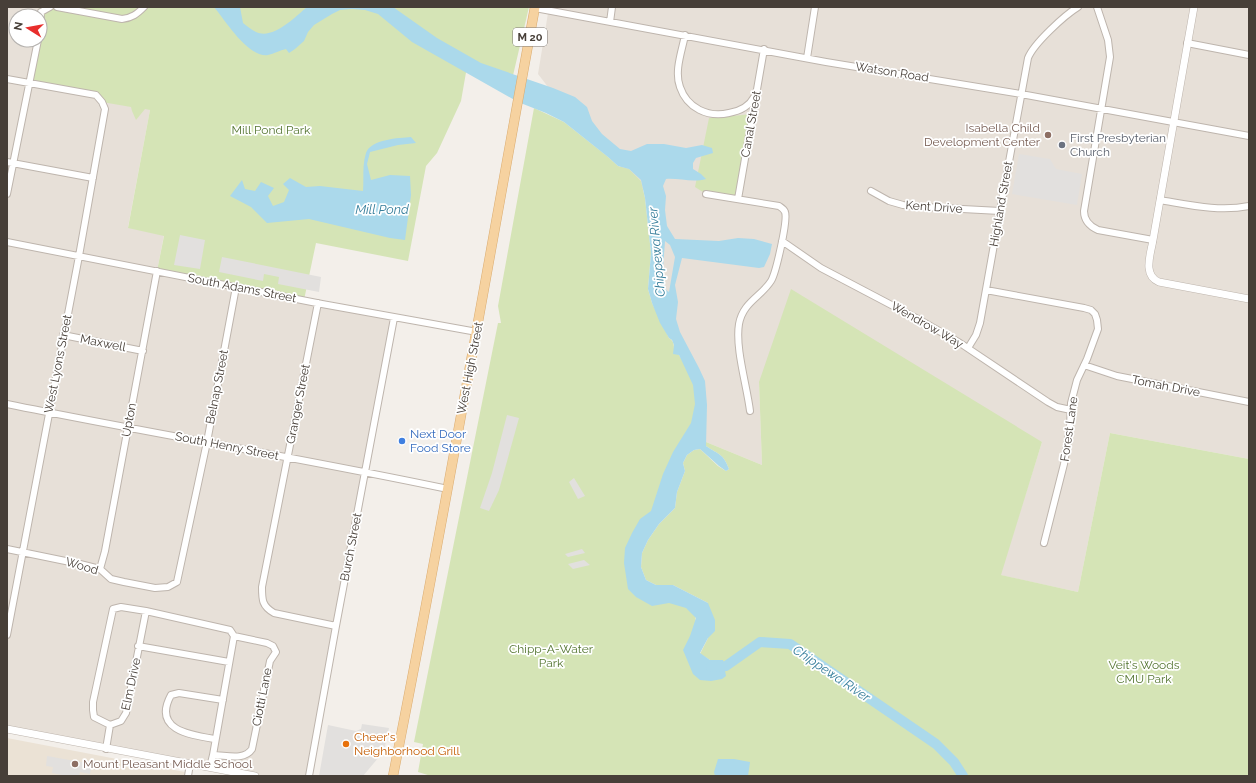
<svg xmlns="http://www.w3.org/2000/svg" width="1256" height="783" font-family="Raleway,sans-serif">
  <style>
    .residential { fill: #e7e0d8 }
    .education { fill: #ebe2d5 }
    .green { fill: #d5e4b6 }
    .parking { fill: #e2e0de }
    .water { fill: #abd9eb; fill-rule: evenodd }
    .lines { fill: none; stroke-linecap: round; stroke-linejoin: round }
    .river { stroke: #abd9eb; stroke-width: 10 }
    .minor-casing { stroke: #beb5ad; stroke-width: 8 }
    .tertiary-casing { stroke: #beb5ad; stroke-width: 8 }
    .primary-casing { stroke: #daac71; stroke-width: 10 }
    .minor { stroke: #fff; stroke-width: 6 }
    .tertiary { stroke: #fff; stroke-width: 7 }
    .primary { stroke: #f6d2a0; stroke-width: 9 }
    .education-dot { fill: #8d6e63; stroke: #fff; stroke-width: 1.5 }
    .worship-dot { fill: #6b7280; stroke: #fff; stroke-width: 1.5 }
    .shop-dot { fill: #3f7fe0; stroke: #fff; stroke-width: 1.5 }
    .food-dot { fill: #e8710a; stroke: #fff; stroke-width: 1.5 }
    .labels { text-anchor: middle; stroke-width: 3.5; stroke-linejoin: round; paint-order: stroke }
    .shield { fill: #fff; stroke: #7e7974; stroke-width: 1 }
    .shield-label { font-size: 11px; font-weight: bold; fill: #473f38 }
    .street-label { font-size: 12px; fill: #473f38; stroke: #fff }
    .education-label { font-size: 12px; fill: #785e54; stroke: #fff; text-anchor: end }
    .park-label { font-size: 12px; fill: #537430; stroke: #fff }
    .worship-label { font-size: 12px; fill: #5b616d; stroke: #fff; text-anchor: start }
    .shop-label { font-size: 12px; fill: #366cbe; stroke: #fff; text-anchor: start }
    .food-label { font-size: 12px; fill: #c56008; stroke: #fff; text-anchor: start }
    .water-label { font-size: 13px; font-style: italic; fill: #367e9b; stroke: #fff }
  </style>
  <rect width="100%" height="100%" fill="#f3efea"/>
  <path class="residential" d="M7,7H38L41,12L40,16H16V40H38L150,110L128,227L164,235L157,271L394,318L309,776H254L7,729Z
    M549,7H1249V459L1110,433L1078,592L1000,575L1042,442L759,382L762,465L706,442L705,400L659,301L651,197L572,118L538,74Z"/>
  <path class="education" d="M7,738L185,772L184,776H7Z"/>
  <path class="green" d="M38,7H529L511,84L468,61L461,101L437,153L426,166L408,261L316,243L304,300L157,271L164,236L128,228L150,110L145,109L136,120L132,111L131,107L102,102L96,95L30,83L40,40L41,12Z
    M534,108L564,122L607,156L618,166L629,169L641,181L645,198L651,253L648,289L652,303L669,338C674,341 674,345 674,350L679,355L705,400L632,557L645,585L695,602L697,661L723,660H710L700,654L708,638V603L673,585H656L646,580L641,567L642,553L648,540L659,524L675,508L677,492L685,471L683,463L687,455L694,450L700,449L718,466L726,471L729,469C723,453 719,455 706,446V442L762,465L759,382L791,289L1042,442L1001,575L1078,592L1110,433L1249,459V776H431L418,772L423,744L414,742L498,323H501L498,306Z
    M752,114L738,199L706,194L695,187L709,118H712Z"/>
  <path class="parking" d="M1019,154L1050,159L1056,169L1082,174L1077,205L1012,194Z
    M180,235L205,240L200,269L174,265Z
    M222,257L321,277L319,292L278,284L279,277L264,274L263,281L219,272Z
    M507,415L519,418L499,490L489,511L480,508L492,473Z
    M574,478L585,496L578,499L569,482Z
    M582,549L585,553L568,557L565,554Z
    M584,560L590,565L573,569L568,564Z
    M362,724L389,728L384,751L363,776H319L328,725L356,731L361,729Z
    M47,756L92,764L90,774L80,772L79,776H67L52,773L53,767L46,766Z"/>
  <path class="water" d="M214,7H240L243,23C247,26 252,30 256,32C273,40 295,17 307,7H393L437,38L481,63L553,88L575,97L587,107L592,121L602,134L620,149L631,151L647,144H664L686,148L702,145L712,148L713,153L696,158L693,163V169L701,174L706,179C693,183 679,178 666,179L663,186L666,196L665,210L667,226L675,239L719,241L738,238L754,239L772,244L770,254L764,267L759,268L682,258L675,285L678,302L676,319L680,332L699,368L705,381L707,405L706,446C719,455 723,453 729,469L726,471L719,466L700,449L694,450L687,455L683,463L685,471L677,492L675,508L659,524L648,540L642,553L641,567L646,580L656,585H673L708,603L715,620V631L708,638L700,653L710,660H723L726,676L722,679L711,681L700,680L693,674L683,650L690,636L696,618L686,608L669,603L652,606L636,597L628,589L624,563L625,548L632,533L640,519L651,511L663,474L673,452L691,423L695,404L693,385L679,355L673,354L674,345L672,340L669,338L660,323L652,303L648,289L651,253L645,198L641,180L629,169L618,166L608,157L564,122L546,113L518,102L412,42L378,14L365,10L352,9L340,10L332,14L314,25L308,32L304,41L295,49L289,53L286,49C280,50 274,54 268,55C248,58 225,20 214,7ZM665,241L670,245L675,257L669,292L666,290C661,272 664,260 665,241Z
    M411,137L416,143L398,145L370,152L367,164L371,180L390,175L410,176L411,195L405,240L390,238L309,219L267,223L251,207L230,196L242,180L245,189L255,191L261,182L274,188L268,196L273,206L284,202L289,190L283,184L290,178L306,187L320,186L363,191C364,179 362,165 366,153C371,139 399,138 411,137Z
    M718,759H734L750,762L748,776H715L714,772Z"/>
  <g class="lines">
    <path class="river" d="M711,667L726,666L760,642L790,644L936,744L954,762L963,776"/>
    <g class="minor-casing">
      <path id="minor" d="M57,7L122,19C132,18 137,14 144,7
        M1097,7L1108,40L1110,57L1084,211C1084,220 1089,226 1098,230L1153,240
        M535,8L826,62L1021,94L1249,136
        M41,12L50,7
        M610,22L612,7
        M40,28L41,12
        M685,35C682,51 674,71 680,87C687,108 708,118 729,113C740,111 749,107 754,97
        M1187,43L1249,55
        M807,58L815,7
        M7,79L96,95L102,102L105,109L79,256L7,635
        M7,162L93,178
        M871,191L889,201L903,205L925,207L1000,211
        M7,194L38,40
        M706,194L779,206C782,208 784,209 785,212C788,220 776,273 771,281C761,297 743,302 739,324C735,348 747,386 750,411
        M738,199L764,49
        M1160,200C1190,205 1219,212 1249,206
        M782,241L821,268L918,319L960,343L1048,402L1057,407L1071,410
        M7,242L322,304L477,332
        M986,290L1084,308L1091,310L1095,314L1097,320L1098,329L1087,359L1077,380L1071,403L1070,427L1064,464L1044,543
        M318,303L262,587C262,600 262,606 274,613L336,626
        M63,335L143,351
        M968,348L976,335L980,323L1000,211L1028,58C1034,43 1065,15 1078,7
        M1084,365L1117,376L1249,402
        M7,404C154,434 301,458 448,489
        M7,549L80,564L100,569L111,579L124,582L155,588L168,587L177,582L207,442L236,287
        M100,569L105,551L157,271
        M138,646L229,662
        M110,725L94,717L93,710V702L113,609L121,607L146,611L230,630L234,636L213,755L210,767
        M215,739C190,735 152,730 171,695L179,693L223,700
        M106,749L110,725L121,721L126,713L146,611
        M213,755C226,755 244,761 252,749L270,661L276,652L273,646L267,643L234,636
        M188,776L190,764
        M309,776L336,626L394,318"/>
    </g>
    <g class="tertiary-casing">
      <path id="tertiary" d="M1194,7L1153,240C1151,253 1142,275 1159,282L1249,299
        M7,729L255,776"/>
    </g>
    <g class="primary-casing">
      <path id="primary" d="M393,776C444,520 488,263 535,7"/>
    </g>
    <use href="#minor" class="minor"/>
    <use href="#tertiary" class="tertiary"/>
    <use href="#primary" class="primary"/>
  </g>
  <g class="education-dot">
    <circle cx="1048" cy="135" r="4"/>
    <circle cx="75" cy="764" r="4"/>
  </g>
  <circle class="worship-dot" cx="1062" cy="145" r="4"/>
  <circle class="shop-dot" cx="402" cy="441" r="4"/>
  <circle class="food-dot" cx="346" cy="744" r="4"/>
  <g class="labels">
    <rect class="shield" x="513" y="28" width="34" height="18" rx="3"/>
    <g class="shield-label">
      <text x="530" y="41">M 20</text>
    </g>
    <g class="street-label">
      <text transform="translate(892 72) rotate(9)" y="4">Watson Road</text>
      <text transform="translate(751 124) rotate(-80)" y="4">Canal Street</text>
      <text transform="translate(1001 204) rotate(-80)" y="4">Highland Street</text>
      <text transform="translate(934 207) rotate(4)" y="4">Kent Drive</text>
      <text transform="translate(242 288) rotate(11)" y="4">South Adams Street</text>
      <text transform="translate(927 325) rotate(30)" y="4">Wendrow Way</text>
      <text transform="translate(103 343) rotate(11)" y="4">Maxwell</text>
      <text transform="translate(58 364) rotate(-79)" y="4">West Lyons Street</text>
      <text transform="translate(470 368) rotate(-79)" y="4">West High Street</text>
      <text transform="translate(1166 386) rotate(11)" y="4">Tomah Drive</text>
      <text transform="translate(217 387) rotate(-79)" y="4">Belnap Street</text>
      <text transform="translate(298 404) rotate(-79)" y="4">Granger Street</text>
      <text transform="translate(129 420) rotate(-79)" y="4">Upton</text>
      <text transform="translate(1069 429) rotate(-82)" y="4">Forest Lane</text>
      <text transform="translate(227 446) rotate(11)" y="4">South Henry Street</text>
      <text transform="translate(351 547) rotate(-79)" y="4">Burch Street</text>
      <text transform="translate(82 566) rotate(16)" y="4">Wood</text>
      <text transform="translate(131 684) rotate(-78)" y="4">Elm Drive</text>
      <text transform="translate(262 697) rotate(-79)" y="4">Ciotti Lane</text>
    </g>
    <g class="education-label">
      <text x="1040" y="132">Isabella Child<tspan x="1040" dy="14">Development Center</tspan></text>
      <text x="83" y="768" text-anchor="start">Mount Pleasant Middle School</text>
    </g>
    <g class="park-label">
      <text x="271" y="134">Mill Pond Park</text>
      <text x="551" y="653">Chipp-A-Water<tspan x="551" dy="14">Park</tspan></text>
      <text x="1144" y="669">Veit's Woods<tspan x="1144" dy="14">CMU Park</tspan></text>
    </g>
    <g class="worship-label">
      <text x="1070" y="142">First Presbyterian<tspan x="1070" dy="14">Church</tspan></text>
    </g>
    <g class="shop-label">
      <text x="410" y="438">Next Door<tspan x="410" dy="14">Food Store</tspan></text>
    </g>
    <g class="food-label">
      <text x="354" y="741">Cheer's<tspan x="354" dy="14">Neighborhood Grill</tspan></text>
    </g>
    <g class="water-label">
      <text x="382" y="214">Mill Pond</text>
      <text transform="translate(656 252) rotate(-95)" y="5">Chippewa River</text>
      <text transform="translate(832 673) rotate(34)" y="5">Chippewa River</text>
    </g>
  </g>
  <rect width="1256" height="783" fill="none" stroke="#473f38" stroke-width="16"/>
  <g transform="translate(28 28) rotate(281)"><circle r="19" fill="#ffffff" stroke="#b5b2af"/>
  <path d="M0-3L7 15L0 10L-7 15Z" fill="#e82e2c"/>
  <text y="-6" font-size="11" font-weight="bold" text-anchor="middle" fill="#473f38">N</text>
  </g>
</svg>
